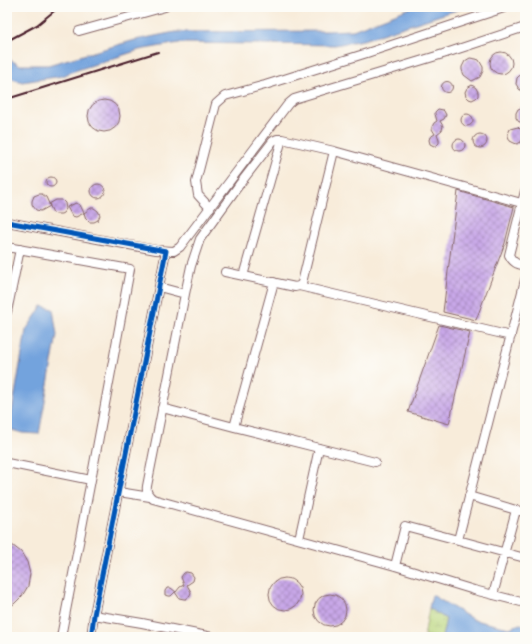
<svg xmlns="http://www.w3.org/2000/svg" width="532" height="644" font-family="Cardo,serif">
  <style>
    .wetland { fill: url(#wetland-marsh); stroke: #827a54 }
    .water { fill: #73a3dd; stroke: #5e6184 }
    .building { fill: url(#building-cross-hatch) }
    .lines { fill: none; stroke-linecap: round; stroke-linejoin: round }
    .minor-casing { stroke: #876768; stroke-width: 10 }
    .minor { stroke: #fff; stroke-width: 8 }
    .rail { stroke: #4a1f2b; stroke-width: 2 }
    .cycleway-casing { stroke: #fdfcf7; stroke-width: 8 }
    .cycleway { stroke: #0057b8; stroke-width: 5 }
  </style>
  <defs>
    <pattern id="wetland-marsh" width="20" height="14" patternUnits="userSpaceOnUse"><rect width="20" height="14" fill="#b9d67c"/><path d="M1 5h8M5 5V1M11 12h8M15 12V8" fill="none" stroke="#a1b76b"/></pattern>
    <pattern id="building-cross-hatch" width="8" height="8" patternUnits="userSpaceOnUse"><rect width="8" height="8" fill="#c8a7e8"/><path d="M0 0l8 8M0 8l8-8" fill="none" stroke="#a487bc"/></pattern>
  </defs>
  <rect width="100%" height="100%" fill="#fdfcf7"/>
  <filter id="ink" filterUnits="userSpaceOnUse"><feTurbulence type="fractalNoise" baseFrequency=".025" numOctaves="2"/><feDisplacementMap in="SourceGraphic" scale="8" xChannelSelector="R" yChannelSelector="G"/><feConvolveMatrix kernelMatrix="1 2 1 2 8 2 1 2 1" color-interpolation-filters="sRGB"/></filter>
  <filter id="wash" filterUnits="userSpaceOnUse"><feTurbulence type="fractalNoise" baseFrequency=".012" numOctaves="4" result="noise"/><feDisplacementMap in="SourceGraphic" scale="16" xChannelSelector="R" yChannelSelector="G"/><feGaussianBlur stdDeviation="0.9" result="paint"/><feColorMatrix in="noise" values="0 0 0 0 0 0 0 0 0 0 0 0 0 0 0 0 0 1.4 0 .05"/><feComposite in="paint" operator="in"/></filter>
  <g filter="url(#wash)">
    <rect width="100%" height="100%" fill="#f8ecda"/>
    <path class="wetland" d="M429,608L446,619L442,637H424Z"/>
    <path class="water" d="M413,7H466L363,40L335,45L179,43L139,50L71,72L63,76L22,82L7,77V58L20,65H48L135,40L175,32L327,31L353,30Z
      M42,306L53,309L57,335L39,434L22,433L9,429L26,330Z
      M432,595L474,620L509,628L520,624L525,625V637H442L446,619L429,608Z"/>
    <g id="blocks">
      <path class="building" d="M490 63a11 11 0 1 1 22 0a11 11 0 1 1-22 0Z
        M470,58L476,59L479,60L483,67V71L480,77L472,81L464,75L462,70V67L465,61Z
        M525,72V93L519,89L516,84L517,78L519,76Z
        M441.5 87a5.5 5.5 0 1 1 11 0a5.5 5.5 0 1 1-11 0Z
        M472,85L476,88L478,92V96L476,98L472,100L469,99L466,96L465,92L467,88Z
        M88 116a16 16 0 1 1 32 0a16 16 0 1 1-32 0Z
        M525,107V121L519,122L516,118V113L518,109Z
        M438,109L443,110L444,111L446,115L444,119L440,121L443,126L442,130L437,134L439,139V143L436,146H434L430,144L429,140L430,137L435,134L432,129V127L434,123L437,121L435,114V112Z
        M461 120a6 6 0 1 1 12 0a6 6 0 1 1-12 0Z
        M518,127L523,132L524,137L521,142L517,144L514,143L510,141L508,136V134L510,129Z
        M473 141a7 7 0 1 1 14 0a7 7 0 1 1-14 0Z
        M453 145a6 6 0 1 1 12 0a6 6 0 1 1-12 0Z
        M46 182a5 5 0 1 1 10 0a5 5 0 1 1-10 0Z
        M91 191a7 7 0 1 1 14 0a7 7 0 1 1-14 0Z
        M458,191L514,207L505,243L476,320L443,312Z
        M39,194H42L46,197L50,206L41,211L36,210L33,206L32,204V201L34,196Z
        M56,200H62L65,203L66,209L63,213L61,214H56L53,213L49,204Z
        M76,203L80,205L84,213L91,208H94L98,211L100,215L98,220L94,222H89L86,219L84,213L76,217L72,216L67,207Z
        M439,325L470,332L449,424L408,412Z
        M7,543L12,545L21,552L27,562L30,574L28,586L22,596L14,604L7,607Z
        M186,572L191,573L194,577L193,581L187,585L191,592L190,596L186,599H184L179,598L175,592L171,596H169L165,595V591L167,588H171L176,592L180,587L184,585L181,577L184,573Z
        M269 594a16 16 0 1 1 32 0a16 16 0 1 1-32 0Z
        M314 610a16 16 0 1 1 32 0a16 16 0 1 1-32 0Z"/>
    </g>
  </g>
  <g filter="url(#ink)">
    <use href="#blocks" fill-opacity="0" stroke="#876768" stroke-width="1"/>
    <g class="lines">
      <g class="minor-casing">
        <path id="minor" d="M79,31L165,7
          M525,191L509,255C513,263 517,264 525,266
          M210,208L198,195L196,182L216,104L225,96L265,85L367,53L507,7
          M7,222L156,250L174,251L180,247L288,104L294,99L443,54L525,27
          M7,247L130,269L91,480L61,637
          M225,272L295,287L299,286L302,283L334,151
          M243,276L282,139
          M299,286L511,336
          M159,287L185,294L147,486C146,492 148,495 153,499L395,566L474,590L525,603
          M185,294L191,266L200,239L239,185L273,141L277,139H282L334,151L525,204
          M7,312L20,249
          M162,408L234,427L375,462
          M234,427L274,282
          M7,463L91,480
          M119,492L150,497
          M469,496L516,510
          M299,539L319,448
          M458,540L525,558
          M395,566L405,526L458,540L525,280
          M493,595L516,510L525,512
          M94,615L142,623L212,637
          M91,637L94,615L166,251"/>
      </g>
      <use href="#minor" class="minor"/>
      <path class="rail" d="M7,41L37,25L59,7
        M7,99L158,52"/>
      <g class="cycleway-casing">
        <path id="cycleway" d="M7,222L166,251L94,615L91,637"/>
      </g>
      <use href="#cycleway" class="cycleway"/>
    </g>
  </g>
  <rect width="532" height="644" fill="none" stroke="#fdfcf7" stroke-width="24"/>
</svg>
